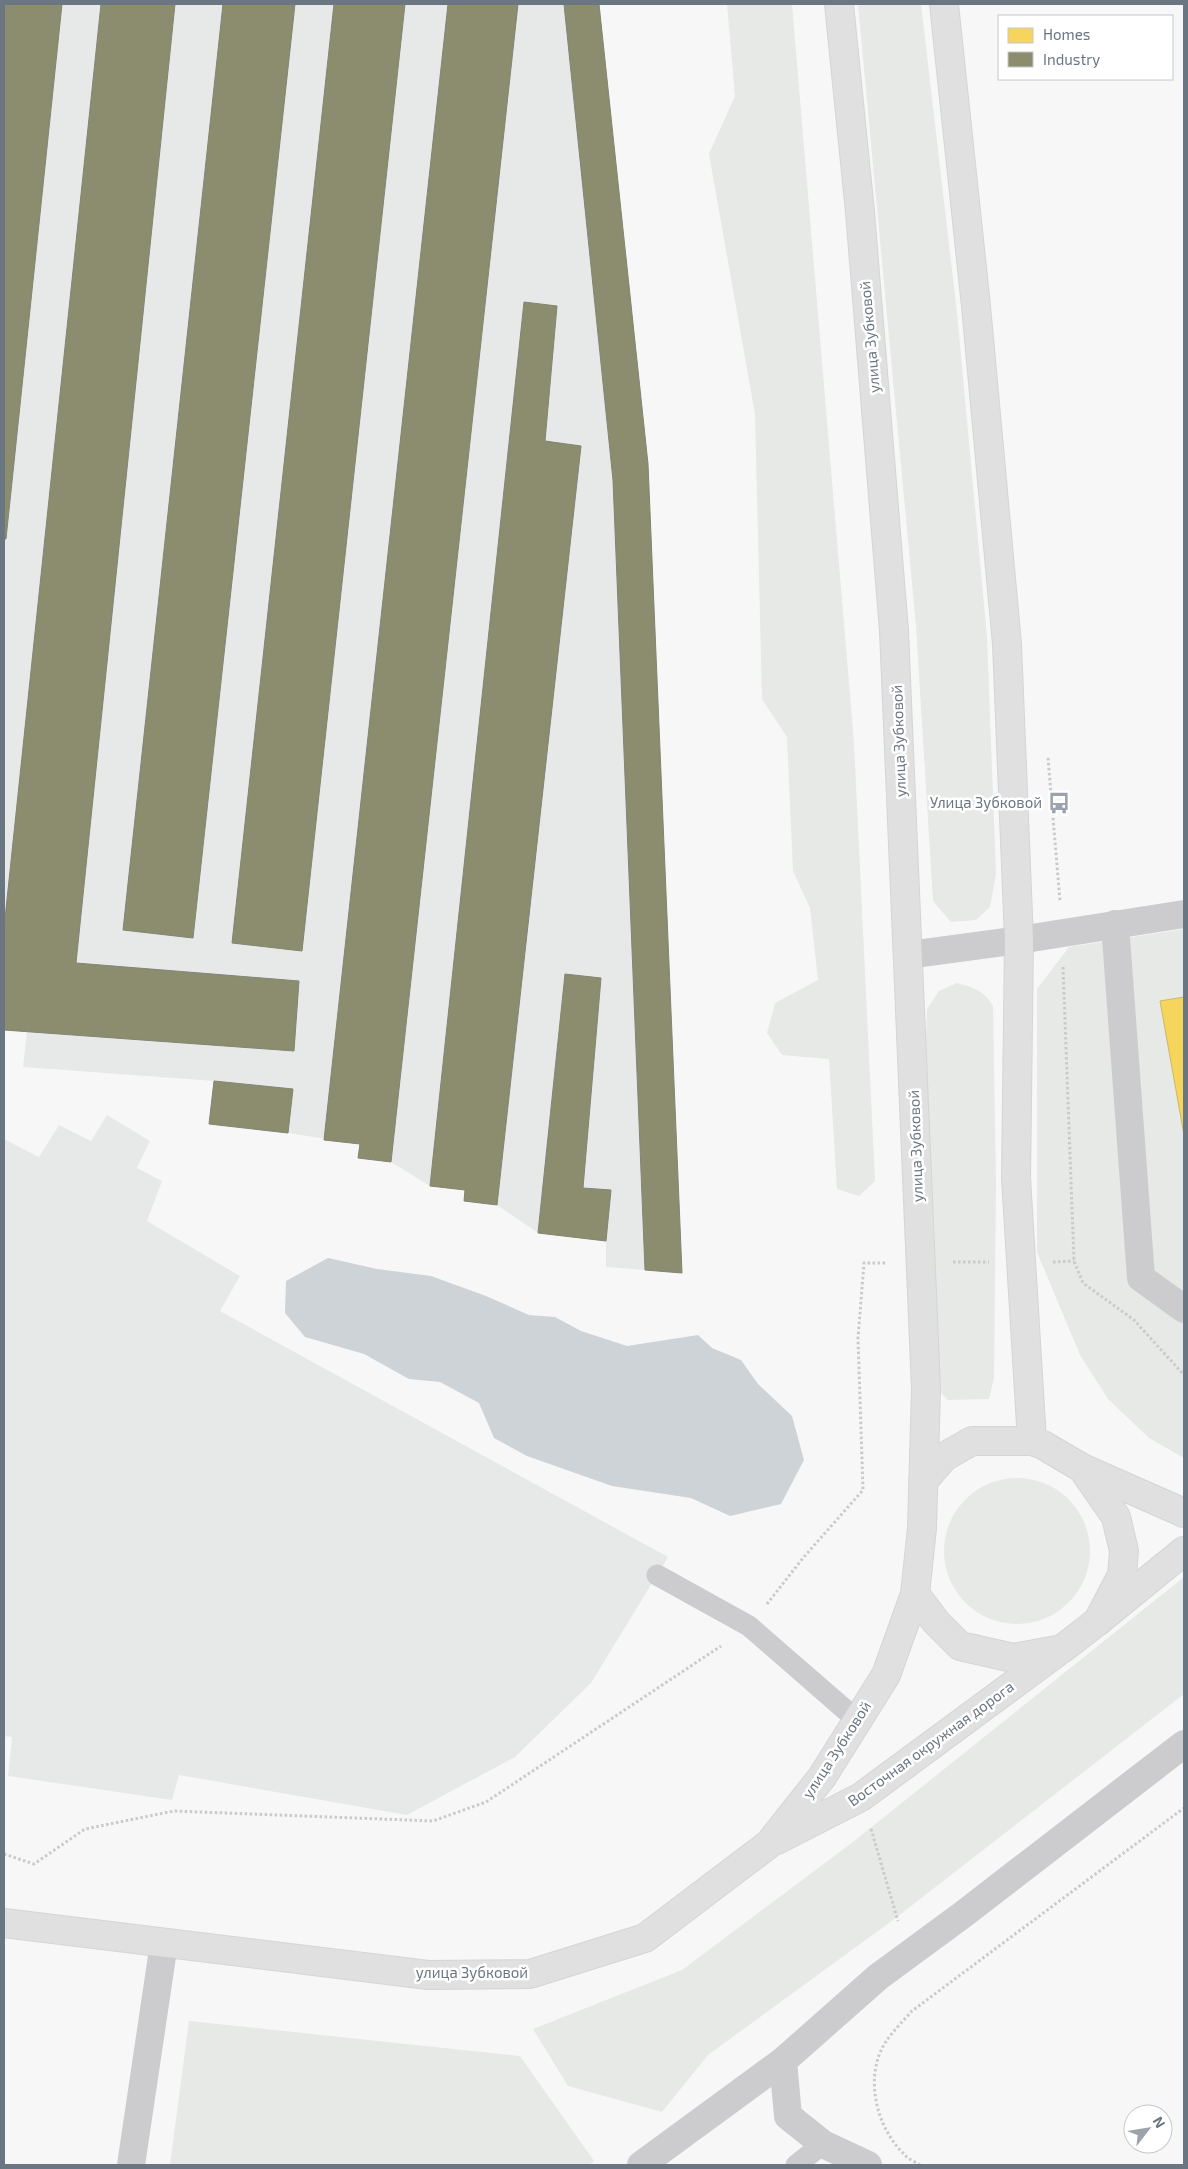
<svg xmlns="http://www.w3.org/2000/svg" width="1188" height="2169" font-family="'Exo 2',sans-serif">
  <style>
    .built { fill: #e7e9e9 }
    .green { fill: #e6e9e5 }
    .water { fill: #cdd3d6 }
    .homes { fill: #f6d55c; stroke: #ccb868 }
    .industry { fill: #8c8c6e; stroke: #828574 }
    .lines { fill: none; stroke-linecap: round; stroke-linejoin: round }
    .secondary-casing { stroke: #d4d5d5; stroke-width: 30 }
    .primary-casing { stroke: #d4d5d6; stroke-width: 30 }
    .path { stroke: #cacacb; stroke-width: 3; stroke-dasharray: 2.5 2.5; stroke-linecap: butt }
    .service { stroke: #ccccce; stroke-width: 21 }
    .minor { stroke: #ccccce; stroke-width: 28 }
    .tertiary { stroke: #ccccce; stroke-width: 28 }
    .secondary { stroke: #e0e0e1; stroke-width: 28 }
    .primary { stroke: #e0e0e1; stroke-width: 28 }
    .labels { text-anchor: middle; stroke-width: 5; stroke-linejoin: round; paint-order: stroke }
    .street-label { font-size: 15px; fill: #6b7683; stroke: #fff }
    .poi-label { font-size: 15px; fill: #6b7683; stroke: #fff; text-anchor: end }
  </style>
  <rect width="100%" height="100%" fill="#f7f7f7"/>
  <path class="built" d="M4,4H599L648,464L682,1273L606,1267V1241L538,1233L497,1205L464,1201L465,1190L430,1186L391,1162L358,1158L359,1144L288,1133L209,1124L214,1081L23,1067L27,1032L4,1030Z
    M107,1115L150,1141L137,1168L162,1181L147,1221L240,1276L220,1311L668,1557L591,1683L515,1757L407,1815L179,1775L172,1800L8,1776L12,1737L4,1736V1139L39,1157L59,1125L91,1141Z"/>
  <path class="green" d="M727,4H792L854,743L875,1181L859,1196L837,1189L829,1059L782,1055L767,1033L775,1003L818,980L810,908L793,871L787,737L762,699L755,414L709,154L735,96Z
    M858,4H921L957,313L987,637L996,874L990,907L976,920L951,922L933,901L916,626Z
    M1184,929V1458L1149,1438L1108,1399L1080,1355L1037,1252V989L1069,947Z
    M957,983C975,988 983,990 993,1006L996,1183L994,1378L989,1399L948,1400L940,1392L928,1198L924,1096L927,1009L939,991Z
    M944 1551a73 73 0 1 1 146 0a73 73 0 1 1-146 0Z
    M1184,1577V1694L893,1920L708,2055L662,2112L568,2086L533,2029L682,1970L853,1842Z
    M189,2021L520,2056L594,2161L589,2165H170Z"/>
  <path class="water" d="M328,1258L377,1269L431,1276L486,1296L529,1315L555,1317L581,1331L627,1346L698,1335L712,1348L741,1360L758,1384L792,1416L804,1460L781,1504L730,1516L691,1498L612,1486L527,1456L494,1438L479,1403L440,1382L409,1379L364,1354L305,1337L285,1313L286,1281Z"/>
  <path class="homes" d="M1184,997V1135L1160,1001Z"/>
  <path class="industry" d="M4,4H62L6,539H4Z
    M101,4H175L76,963L299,981L294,1051L4,1030V928Z
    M223,4H295L193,938L123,930Z
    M334,4H405L302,951L232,943Z
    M448,4H518L391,1162L358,1158L360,1144L324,1140Z
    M564,4H599L648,464L682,1273L645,1270L613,480Z
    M524,302L557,306L545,441L581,446L497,1205L464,1201L465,1190L430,1186Z
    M565,974L601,978L583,1188L611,1190L606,1241L538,1233Z
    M214,1081L293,1089L288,1133L209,1124Z"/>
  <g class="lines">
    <g class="secondary-casing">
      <path id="secondary" d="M1082,1468L1184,1513
        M1098,1621L1184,1551"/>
    </g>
    <g class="primary-casing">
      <path id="primary" d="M839,4L860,212L894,631L926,1389L922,1528L915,1594L936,1622L960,1646L1013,1658L1062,1649L1098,1621L1122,1575L1124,1551L1116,1517L1082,1468L1043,1445L1032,1441H972L944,1457L923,1481
        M944,4L976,306L1007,644L1019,940L1016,1178L1032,1441
        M777,1840L861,1797L1056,1653
        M4,1923L428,1975L530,1974L645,1938L769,1844L822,1777L886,1675L915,1594"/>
    </g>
    <path class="path" d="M1048,758L1060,901
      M1063,967L1074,1261L1083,1283L1134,1320L1184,1375
      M953,1262H989
      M1053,1262L1074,1261
      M767,1604L803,1558L863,1490L858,1338L864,1263H887
      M871,1829L898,1921
      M4,1854L34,1864L85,1829L174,1811L433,1821L486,1802L721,1646
      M920,2165C915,2162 908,2159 904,2154C876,2127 864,2077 885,2043C892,2032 903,2021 912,2011L1184,1808"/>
    <path class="service" d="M657,1575L749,1626L857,1720
      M796,2165L823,2144"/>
    <path class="minor" d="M1115,924L1141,1278L1184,1309
      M1019,940L1184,914
      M131,2165L164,1943
      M641,2165L783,2061"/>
    <path class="tertiary" d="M908,955L1019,940
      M868,2165L823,2144L788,2116L783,2061L878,1977L961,1916L1184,1744"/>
    <use href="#secondary" class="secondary"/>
    <use href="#primary" class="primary"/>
  </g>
  <defs>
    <g id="bus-bare" transform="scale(1.725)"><path d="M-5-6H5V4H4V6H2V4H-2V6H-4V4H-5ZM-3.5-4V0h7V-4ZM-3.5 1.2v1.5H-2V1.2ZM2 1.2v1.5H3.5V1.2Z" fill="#9ca3ac" stroke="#fff" stroke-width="2.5" paint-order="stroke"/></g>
  </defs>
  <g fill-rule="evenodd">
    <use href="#bus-bare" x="1059" y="803"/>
  </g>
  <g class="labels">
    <g class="street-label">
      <text transform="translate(870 337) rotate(-95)" y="5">улица Зубковой</text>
      <text transform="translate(899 741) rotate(-92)" y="5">улица Зубковой</text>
      <text transform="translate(916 1146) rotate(-92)" y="5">улица Зубковой</text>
      <text transform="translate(931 1744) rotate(-36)" y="5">Восточная окружная дорога</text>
      <text transform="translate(837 1750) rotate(-57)" y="5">улица Зубковой</text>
      <text x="472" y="1978">улица Зубковой</text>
    </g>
    <g class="poi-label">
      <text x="1042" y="808">Улица Зубковой</text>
    </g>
  </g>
  <rect width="1188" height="2169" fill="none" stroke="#6b7683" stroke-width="10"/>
  <rect x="998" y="15" width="175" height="65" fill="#ffffff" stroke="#c4c8cd"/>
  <rect x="1008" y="28" width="25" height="15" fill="#f6d55c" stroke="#c4c8cd"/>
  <text x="1043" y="40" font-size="15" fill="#6b7683">Homes</text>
  <rect x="1008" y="52" width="25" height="15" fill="#8c8c6e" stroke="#c4c8cd"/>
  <text x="1043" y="65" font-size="15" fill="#6b7683">Industry</text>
  <g transform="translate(1148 2129) rotate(59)"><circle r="24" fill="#ffffff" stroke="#c4c8cd"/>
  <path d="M0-4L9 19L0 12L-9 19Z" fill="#9ca3ac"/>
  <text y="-8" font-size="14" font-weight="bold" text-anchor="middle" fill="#6b7683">N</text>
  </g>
</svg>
